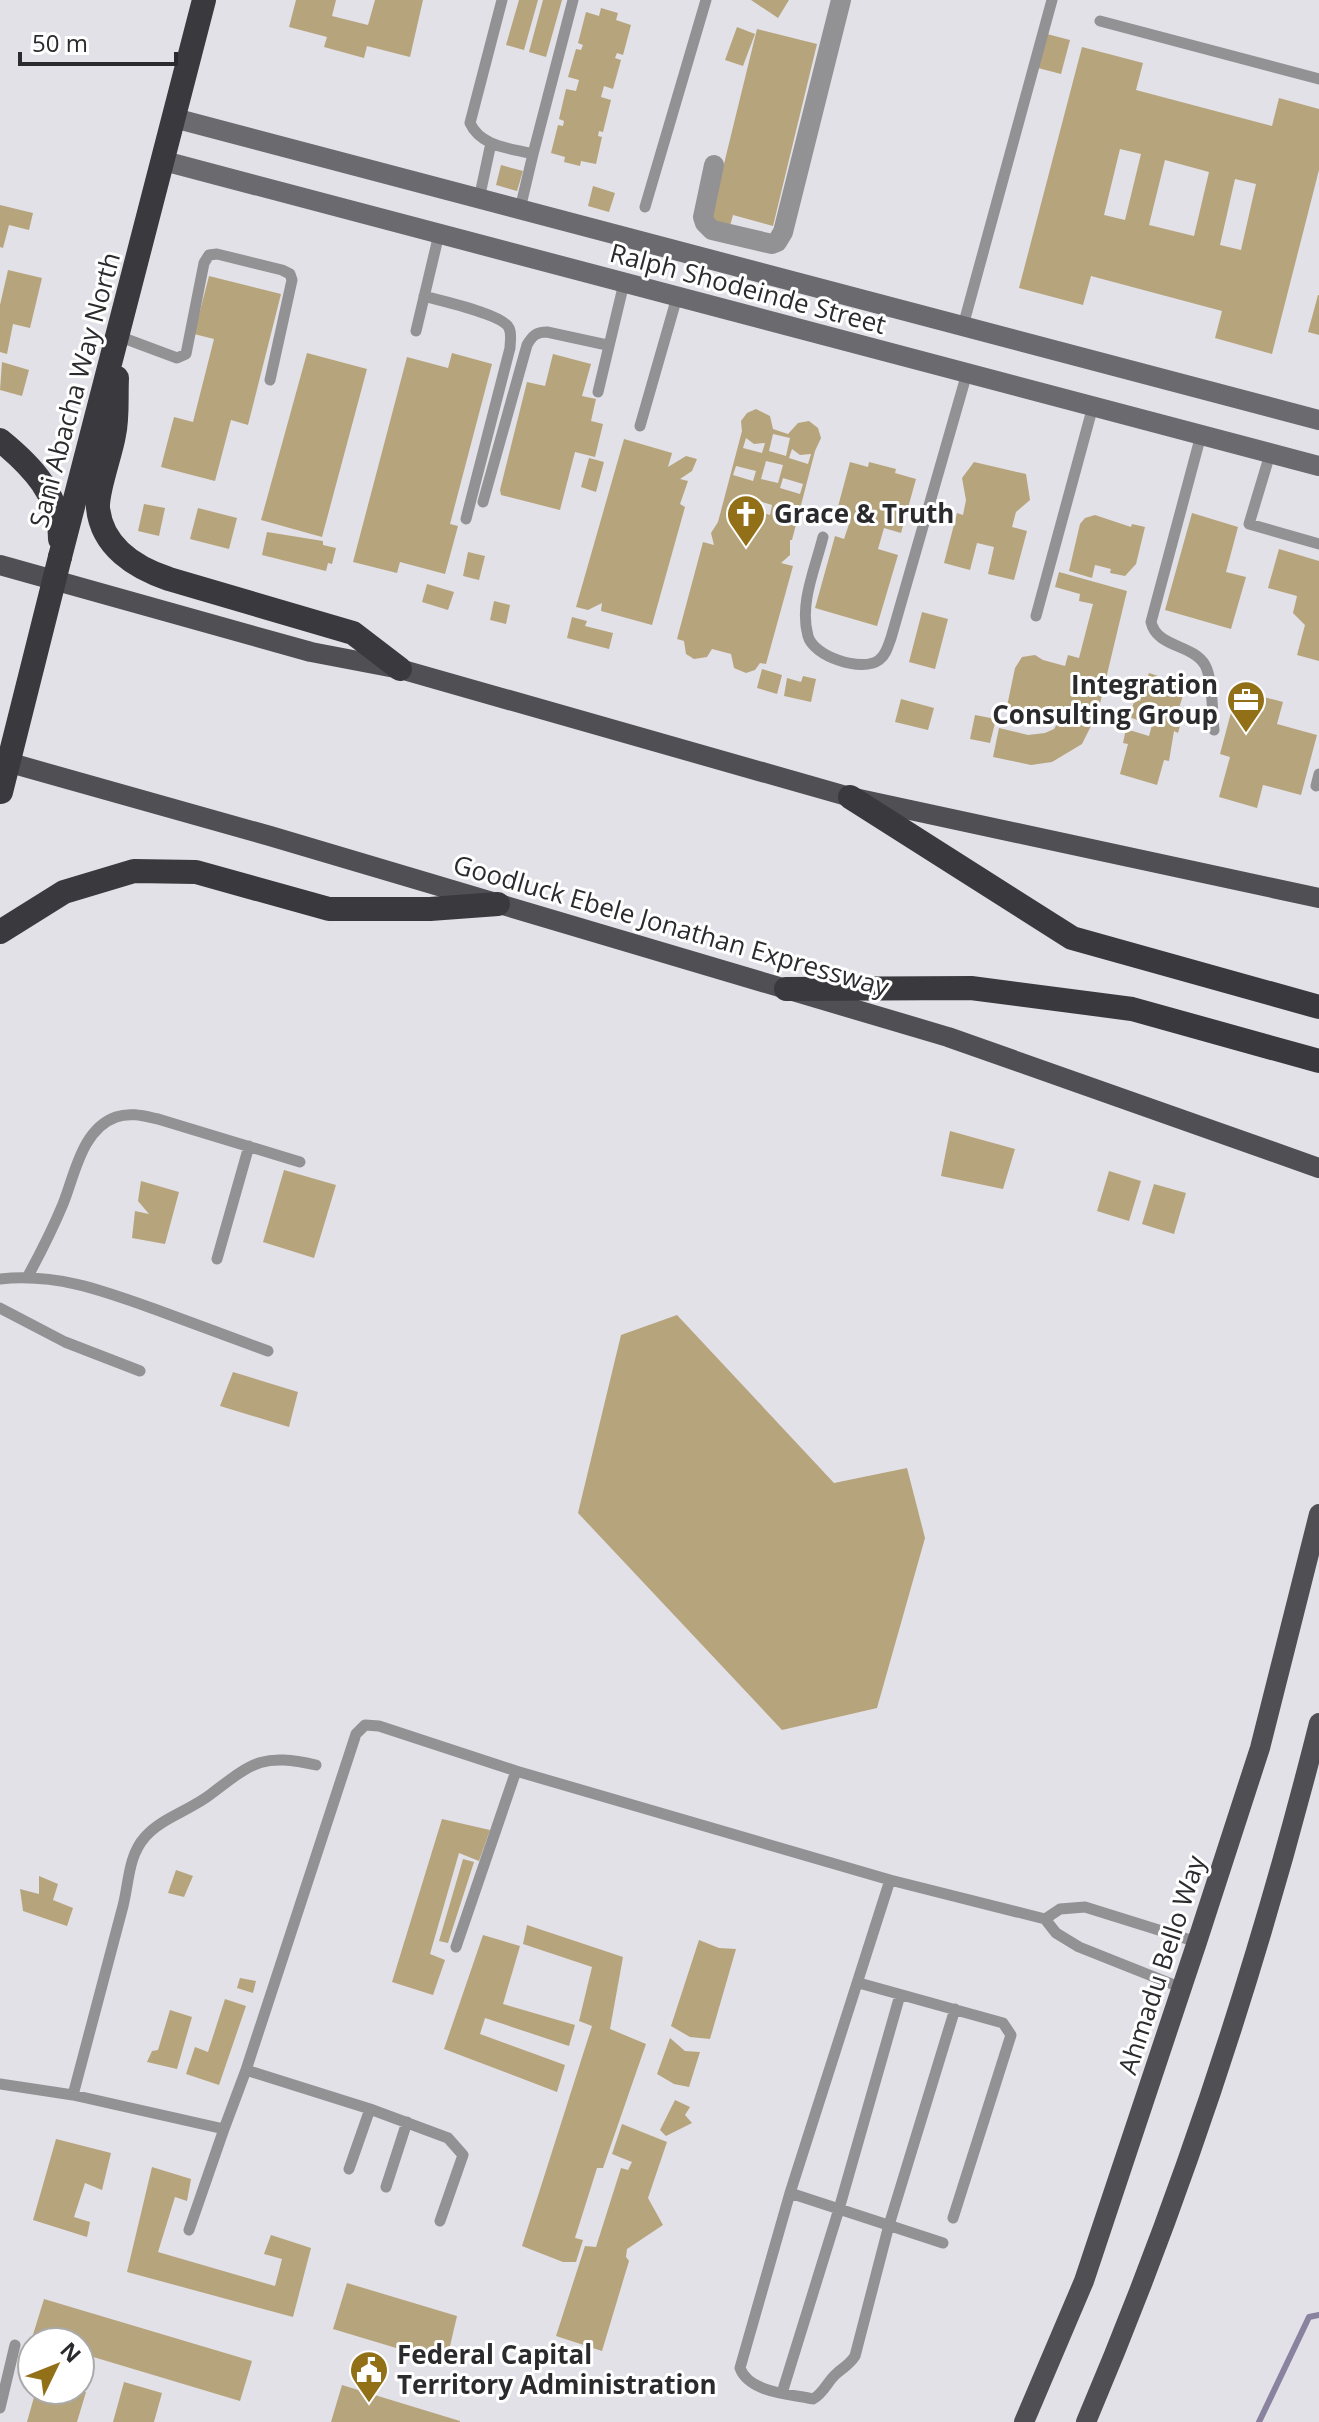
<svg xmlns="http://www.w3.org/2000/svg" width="1319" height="2422" font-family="'Open Sans',sans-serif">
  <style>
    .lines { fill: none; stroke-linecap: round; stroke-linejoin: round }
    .stream { stroke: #8a83a0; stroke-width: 6 }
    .building { fill: #b6a47c; fill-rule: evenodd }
    .lane { stroke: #929194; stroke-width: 11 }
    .street { stroke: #929194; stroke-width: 20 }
    .secondary { stroke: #6b6a6f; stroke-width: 20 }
    .primary { stroke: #504f54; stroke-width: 20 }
    .highway { stroke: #3a393e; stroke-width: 24 }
    .highway-bridge { stroke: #3a393e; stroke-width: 24 }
    .labels { text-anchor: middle; stroke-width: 6; stroke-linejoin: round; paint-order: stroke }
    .street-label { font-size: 26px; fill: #2b2a2d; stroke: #fff }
    .poi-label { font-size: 26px; font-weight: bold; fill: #2b2a2d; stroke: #fff; text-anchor: start }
  </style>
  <rect width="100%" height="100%" fill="#e3e1e8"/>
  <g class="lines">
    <path class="stream" d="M1259,2422L1309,2317L1319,2315"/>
  </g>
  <path class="building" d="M296,0H336L332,16L368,25L375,0H423L410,57L367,46L364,58L324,47L327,37L289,27Z
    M519,0H538L524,50L506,45Z
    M543,0H562L546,57L529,52Z
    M751,0H789L778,18Z
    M601,8L618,13L616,20L631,25L623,55L617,53L615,58L621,60L613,89L604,86L601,97L611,100L603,132L599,131L598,136L602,137L596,164L581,161L580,166L564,162L565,157L551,153L558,125L563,126L564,121L559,119L566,89L576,91L579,80L568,77L576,49L581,50L583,45L578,43L586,12L599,16Z
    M737,27L755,34L743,66L725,60Z
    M757,29L817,44L773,226L733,215L730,226L710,221Z
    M1047,34L1070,40L1061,74L1038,68Z
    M1082,47L1143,63L1136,90L1272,126L1279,98L1319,109V170L1272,354L1215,338L1222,311L1091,276L1083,305L1019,288ZM1120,149L1141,154L1125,220L1104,215ZM1165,160L1209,172L1194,236L1149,225ZM1235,179L1256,184L1241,250L1220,245Z
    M501,165L523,171L517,191L496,185Z
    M593,186L615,193L609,212L588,206Z
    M0,205L33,213L29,230L9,225L3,248L0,247Z
    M8,270L42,278L30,328L13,324L7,354L0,352V305Z
    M209,276L281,294L248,425L231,420L215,481L161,467L174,417L193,422L214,339L194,334Z
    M1318,295H1319V335L1308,332Z
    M307,353L367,369L322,537L261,520Z
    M452,353L492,364L450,524L458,526L445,574L400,562L397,573L353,562L407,357L448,368Z
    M553,354L591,364L582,396L596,399L591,421L603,424L595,457L575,452L560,510L501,495L500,490L527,382L545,386Z
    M2,362L29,370L22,396L0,390Z
    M756,409L770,416L773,429L788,434L798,423L809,421L818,428L821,438L815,451L792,540H790V555L781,563L793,566L766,664L760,663L755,670L746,673L734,668L731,654L712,649L707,657L694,659L686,654L684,641L677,639L703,542L714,545L711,533L718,522L742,431L741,421L747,413ZM773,434L790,438L786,456L769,451ZM746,438L754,444L765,443L762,453L743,448ZM792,449L800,455L811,454L808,464L789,458ZM766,461L783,465L778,483L761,479ZM736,466L756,471L753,481L733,475ZM783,478L803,484L800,494L780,488ZM752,499L772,505L770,515L750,509Z
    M624,439L672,453L668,467L686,456L697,459L692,471L680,479L688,481L680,504L685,507L652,625L601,611L602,603L588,610L576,607Z
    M589,458L604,462L596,492L581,487Z
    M850,462L868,467L869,462L896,469L895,473L916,479L901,533L884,528L878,549L898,555L877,626L815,608L835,536L844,539L851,518L836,514Z
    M974,462L1026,474L1030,500L1016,512L1012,527L1027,531L1014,580L988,574L994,547L977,543L970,570L944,563L957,513L963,515L966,500L962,478Z
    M144,504L165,508L159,536L138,531Z
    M198,508L237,518L229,549L190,539Z
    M1192,513L1238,527L1226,572L1246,577L1231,629L1165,610Z
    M1095,515L1131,527L1132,524L1145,527L1136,564L1125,576L1110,573L1111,569L1095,565L1092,578L1069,571L1080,524L1085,518Z
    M267,532L323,541V545L336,548L332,564L328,563L326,571L262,555Z
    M1279,549L1319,561V661L1297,655L1305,625L1293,613L1297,596L1268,588Z
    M468,552L485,556L479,580L463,576Z
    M1059,572L1127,591L1098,712L1082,744L1052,762L1031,765L993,757L999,728L1028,735L1045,733L1054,729L1066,709L1038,719L1006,711L1015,668L1022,657L1035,655L1043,660L1065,666L1068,655L1079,658L1093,604L1079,601L1080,594L1055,587Z
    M427,584L454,592L448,610L422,602Z
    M494,601L510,605L506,624L490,620Z
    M922,612L948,619L935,669L909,662Z
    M572,617L587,621L585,626L613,633L609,649L567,638Z
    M762,669L782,675L777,694L757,688Z
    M1149,673L1186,685L1177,715L1183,716L1178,733L1174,731L1169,761L1164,760L1157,785L1120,774L1128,744L1123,743L1126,729L1149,736L1152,725L1129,717L1135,699L1140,701Z
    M803,676L816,679L811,702L784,696L787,678L801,682Z
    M1237,690L1283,702L1277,724L1317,735L1301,795L1263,785L1257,808L1219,797L1230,757L1220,754Z
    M901,699L934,708L928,730L895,722Z
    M975,715L996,719L990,743L970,739Z
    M950,1131L1015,1149L1003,1189L941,1176Z
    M284,1170L336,1185L314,1258L263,1242Z
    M1109,1171L1141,1181L1129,1221L1097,1211Z
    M141,1181L179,1192L165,1244L132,1238L135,1211L149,1214L138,1201Z
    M1154,1184L1186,1193L1174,1234L1142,1224Z
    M677,1315L834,1483L907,1468L925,1538L877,1708L782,1730L578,1513L621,1335Z
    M233,1372L298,1392L289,1427L220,1406Z
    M442,1819L490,1830L479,1861L459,1853L430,1954L445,1960L433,1995L392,1982Z
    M463,1859L474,1862L448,1943L439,1941Z
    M176,1870L193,1876L184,1897L168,1893Z
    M39,1876L58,1884L53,1900L73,1908L67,1926L23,1911L20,1889L39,1894Z
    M527,1925L623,1957L610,2029L646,2044L603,2168H597L575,2238L583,2240L576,2262H563L522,2246L592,2026L579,2021L592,1967L523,1944Z
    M483,1935L520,1946L503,2004L575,2025L569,2046L485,2018L480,2034L565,2065L557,2092L444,2049Z
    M699,1940L719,1948L736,1949L710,2039L690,2037L671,2026Z
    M240,1978L256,1981L253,1993L237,1988Z
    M225,1999L246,2006L219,2085L186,2074L195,2047L208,2052Z
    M170,2010L192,2017L177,2069L147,2062L152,2051L158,2050Z
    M670,2038L685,2051L700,2052L689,2087L674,2084L657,2074Z
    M675,2100L690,2107L685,2115L692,2123L666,2136L660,2130Z
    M622,2124L667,2142L648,2198L663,2225L627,2249L626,2257L629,2261L602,2351L556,2336L585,2246L596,2247L621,2168L628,2170L632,2162L612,2154Z
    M56,2139L111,2153L102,2190L85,2183L74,2217L90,2222L87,2237L33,2220Z
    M152,2167L191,2179L187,2201L175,2197L158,2252L275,2286L282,2259L264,2254L271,2235L311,2248L293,2317L127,2272Z
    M347,2283L457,2316L446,2363L333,2329Z
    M44,2299L252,2361L240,2401L80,2353V2342H44L32,2338Z
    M124,2382L162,2393L154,2422H113Z
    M342,2385L460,2421V2422H331Z
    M36,2390L86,2392L77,2422H27Z"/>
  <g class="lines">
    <path class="lane" d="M502,0L470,123C481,147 510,148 533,154L573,0
      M1100,21L1319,79
      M479,199L491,143
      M645,207L706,0
      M520,209L533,154
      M424,296C441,301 503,314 509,328C512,334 510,342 510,348L466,519
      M963,326L1052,0
      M416,331L439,234
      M118,336L177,358L186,354L204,263L209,255L217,254L282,270L290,274L292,280L270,380
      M598,392L624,283
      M640,426L677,297
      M1201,435L1151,622C1157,648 1193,644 1205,665C1213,679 1212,713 1214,730
      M1270,454L1249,524L1319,544
      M483,502L527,345C532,336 536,332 547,332L607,345
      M823,537C815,569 799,604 808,636C813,656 862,673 879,660C886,655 888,646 891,638L967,373
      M1036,616L1093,406
      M1316,786L1319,774
      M217,1259L249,1146
      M28,1276C41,1252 53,1228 63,1204C75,1174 82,1129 116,1117C130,1112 144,1116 158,1119L300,1162
      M0,1279C57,1273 104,1291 157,1310C194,1324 231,1337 268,1351
      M0,1308L65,1342L140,1371
      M890,1880L790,2193L740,2368C749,2393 791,2394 813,2399C824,2393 827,2382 836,2374C844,2367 849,2365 855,2356L889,2225L955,2009
      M1045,1919L1056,1933L1079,1947L1182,1988
      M456,1947L516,1771
      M859,1983L1003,2023L1011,2035L953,2218
      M246,2070L370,2109L448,2138L463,2155L440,2221
      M0,2084L73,2095L224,2129L189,2230
      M73,2095C90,2032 106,1969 123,1906C129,1883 128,1856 145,1837C161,1818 191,1810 211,1794C253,1762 262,1753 316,1765
      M224,2129L246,2070L356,1734L365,1725L379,1726L516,1771L890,1880L1045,1919L1060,1909L1085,1907L1197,1942
      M349,2169L370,2109
      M386,2187L407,2122
      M790,2193L943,2243
      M782,2393L839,2209L900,1995
      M0,2408L15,2345"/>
    <path class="street" d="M714,165L703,217L705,223L712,230L772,244L777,242L783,232L841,0"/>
    <path class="secondary" d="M174,118L1319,420
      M164,161L1319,466"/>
    <path class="primary" d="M0,565L311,652L400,669L850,797L1319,898
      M0,760L270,836L948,1037L1319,1168
      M1024,2422L1084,2281L1197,1942L1260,1748L1319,1514
      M1086,2422C1182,2196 1259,1961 1319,1723"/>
    <path class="highway" d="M117,378C116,397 118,417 114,435C111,454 97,490 98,508C102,547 136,568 169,579L353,633L400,669
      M0,440C32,466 60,495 60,539
      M60,557L204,0
      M850,797L1072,938L1319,1007
      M0,932L64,892L134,871L196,872L329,909H430L498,904
      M786,989L971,988L1132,1009L1319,1061"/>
    <path class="highway-bridge" d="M1,792L60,557"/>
  </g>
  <defs>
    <g id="church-pin" transform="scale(2)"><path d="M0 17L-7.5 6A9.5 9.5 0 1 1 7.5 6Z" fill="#927017" stroke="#fff"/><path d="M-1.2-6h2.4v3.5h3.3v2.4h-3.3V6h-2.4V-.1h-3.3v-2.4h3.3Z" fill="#fff"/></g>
    <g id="office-pin" transform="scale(2)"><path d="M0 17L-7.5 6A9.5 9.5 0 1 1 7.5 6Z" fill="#927017" stroke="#fff"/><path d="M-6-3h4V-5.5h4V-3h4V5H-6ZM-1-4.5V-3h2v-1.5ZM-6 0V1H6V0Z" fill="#fff"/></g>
    <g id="civic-pin" transform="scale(2)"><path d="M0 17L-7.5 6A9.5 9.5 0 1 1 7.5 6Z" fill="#927017" stroke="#fff"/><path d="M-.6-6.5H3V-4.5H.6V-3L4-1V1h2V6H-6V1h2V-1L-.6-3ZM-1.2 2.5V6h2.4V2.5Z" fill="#fff"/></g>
  </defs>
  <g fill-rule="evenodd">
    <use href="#church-pin" x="746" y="514"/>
    <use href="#office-pin" x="1246" y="700"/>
    <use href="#civic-pin" x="369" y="2370"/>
  </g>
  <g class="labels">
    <g class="street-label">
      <text transform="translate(748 289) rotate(15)" y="9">Ralph Shodeinde Street</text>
      <text transform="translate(75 390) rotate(-75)" y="9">Sani Abacha Way North</text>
      <text transform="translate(671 926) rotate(16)" y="9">Goodluck Ebele Jonathan Expressway</text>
      <text transform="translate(1162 1965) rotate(-72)" y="9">Ahmadu Bello Way</text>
    </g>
    <g class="poi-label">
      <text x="774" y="523">Grace &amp; Truth</text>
      <text x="1218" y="694" text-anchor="end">Integration<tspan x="1218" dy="30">Consulting Group</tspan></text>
      <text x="397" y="2364">Federal Capital<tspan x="397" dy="30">Territory Administration</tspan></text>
    </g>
  </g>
  <g transform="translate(56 2366) rotate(47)"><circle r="38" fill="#ffffff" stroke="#aaaaab" stroke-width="2"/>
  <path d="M0-6L14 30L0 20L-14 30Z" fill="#927017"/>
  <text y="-12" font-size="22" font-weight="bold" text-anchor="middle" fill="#2b2a2d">N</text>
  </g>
  <path d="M20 52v12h156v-12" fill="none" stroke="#2b2a2d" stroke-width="4"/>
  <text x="32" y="52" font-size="24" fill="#2b2a2d" stroke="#ffffff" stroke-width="6" paint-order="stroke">50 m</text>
</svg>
